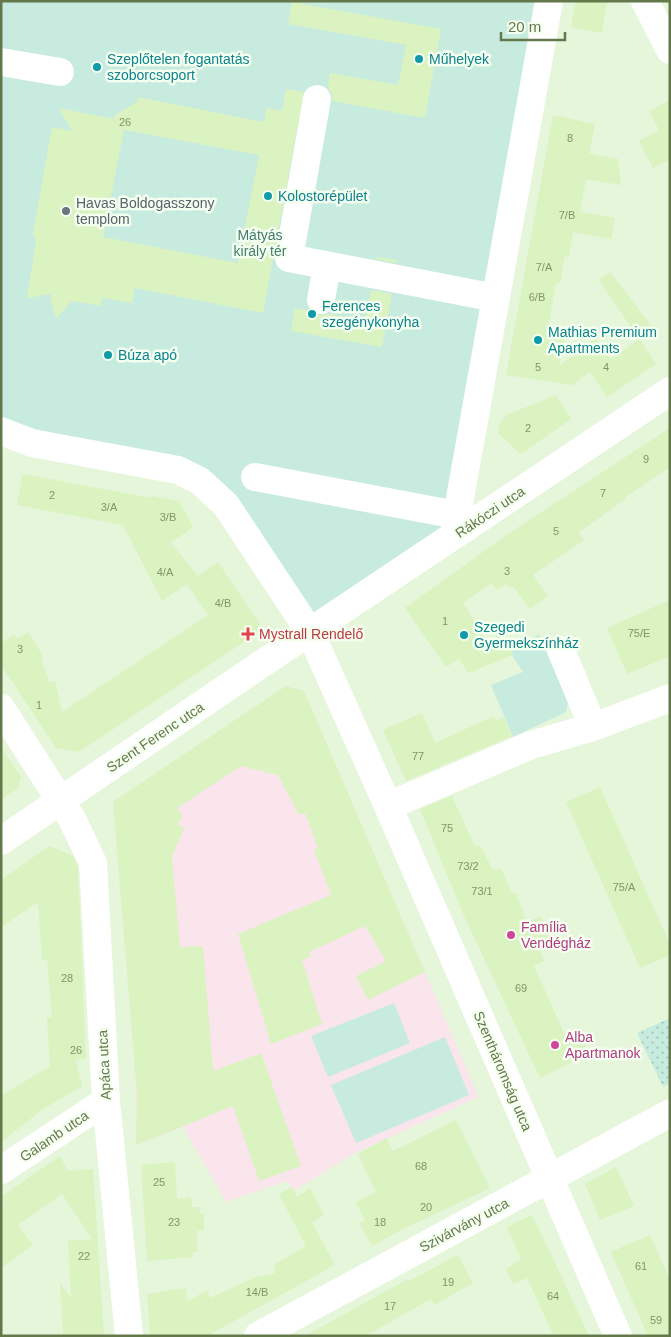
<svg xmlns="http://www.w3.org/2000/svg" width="671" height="1337" font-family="Helvetica,sans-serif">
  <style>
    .residential { fill: #e5f6da }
    .education { fill: #f9e5eb }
    .grass { fill: url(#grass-dots) }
    .park { fill: #c7ebdf }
    .building { fill: #dbf2c1; fill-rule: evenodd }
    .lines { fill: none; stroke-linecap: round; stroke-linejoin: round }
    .minor { stroke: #fff; stroke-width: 28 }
    .culture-dot { fill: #0f9aa8; stroke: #f5fff0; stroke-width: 2 }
    .worship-dot { fill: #6b7280; stroke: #f5fff0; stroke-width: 2 }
    .health-dot { fill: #e0444e; stroke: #f5fff0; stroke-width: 2 }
    .hotel-dot { fill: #d1479c; stroke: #f5fff0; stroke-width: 2 }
    .labels { text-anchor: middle; stroke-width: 5; stroke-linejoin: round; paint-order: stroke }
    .number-label { font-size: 11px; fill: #829669 }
    .culture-label { font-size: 14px; fill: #0d838f; stroke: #f5fff0; text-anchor: start }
    .worship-label { font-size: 14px; fill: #5b616d; stroke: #f5fff0; text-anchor: start }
    .park-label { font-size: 14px; fill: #437d70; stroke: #f5fff0 }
    .street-label { font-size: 14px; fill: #65784c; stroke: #f5fff0 }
    .health-label { font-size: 14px; fill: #be3a42; stroke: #f5fff0; text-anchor: start }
    .hotel-label { font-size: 14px; fill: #b23c85; stroke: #f5fff0; text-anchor: start }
  </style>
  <defs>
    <pattern id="grass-dots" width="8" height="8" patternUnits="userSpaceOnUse" patternTransform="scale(1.25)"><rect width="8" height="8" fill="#c7ebdf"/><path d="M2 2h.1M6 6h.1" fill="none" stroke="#a5c3b7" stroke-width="1.8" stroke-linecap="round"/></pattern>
  </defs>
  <rect width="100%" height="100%" fill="#effde9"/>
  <path class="residential" d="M1,1H670V1336H1Z"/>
  <path class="education" d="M304,691L479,1097L357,1152L293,1191L287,1181L226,1202L183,1127L136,1145V1083L113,802Z"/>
  <path class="grass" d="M670,1018V1083L663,1087L637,1033Z"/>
  <path class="park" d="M1,1H549L457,515L310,632L214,493L1,431Z
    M539,634L568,702L566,712L513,737L491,685L523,672L510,652Z
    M394,1003L410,1043L328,1077L311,1036Z
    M445,1037L469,1095L356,1143L331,1085Z"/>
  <path class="building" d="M576,1H607L602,33L571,27Z
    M292,2L441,29L425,118L332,101V94L328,88L330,73L398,85L406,45L288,24Z
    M286,89L304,92L263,313L135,288L132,303L103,298L101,306L72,301L56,319L50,297L52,294L27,298L36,241L33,233L52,127L72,131L59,108L114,119L115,115L137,102L138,97L264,122L266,108L282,111ZM124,130L259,155L238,263L103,237Z
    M670,100V159L653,168L639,141L659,130L649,111Z
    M553,115L595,124L589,153L618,159L621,185L586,179L580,212L615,218L611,239L573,232L569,257L565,256L560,283H556L548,328L566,332L559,366L596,338L611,359L639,339L599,280L610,272L653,328L640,340L656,364L607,397L590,372L572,385L506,375Z
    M377,257L397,260V263L376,259Z
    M371,290L392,294L382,347L291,331L295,308L310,311L318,315L328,314L365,321Z
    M556,395L571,419L521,454L498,433L499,424L507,415Z
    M670,428V467L626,497L627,498L578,533L584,540L533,575L548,596L530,609L513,586L510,588L506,584L497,590L492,583L463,603L488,642L499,635L513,655L468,673L459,659L446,667L405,608L505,536Z
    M23,474L151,498V496L179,501L193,527L171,543L198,576L218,562L259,623L260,631L79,752L56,748L1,665V643L14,635L17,639L28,632L43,656L41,658L49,682L55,681L62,712L208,615L187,584L162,601L123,525L17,505Z
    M670,600V656L627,674L607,628Z
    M286,686L304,691L425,972L368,1000L356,976L386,961L365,926L309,952L311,956L302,960L322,1024L271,1044L238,934L331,895L314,850L318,848L305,813L299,815L278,775L241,766L177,808L182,816L178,825L184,828L172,857L180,947L203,946L213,1071L261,1053L301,1166L259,1181L233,1106L136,1145L137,1093L113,802Z
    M422,713L435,743L494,716L496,720L503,717L512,736L406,781L383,730Z
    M1,747L21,777L18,788L1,799Z
    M600,787L670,945V955L640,968L566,802Z
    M452,796L475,847L480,845L493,870L501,868L512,894L515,892L527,922L541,916L552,941L539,947L544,961L534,966L564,1033L578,1028L589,1053L540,1078L464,916L420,809Z
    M49,846L73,856L78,867L86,1059L76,1060L82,1086L43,1109L1,1142V1096L50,1066L47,1017H52L47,959L42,960L38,902L1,927V880Z
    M456,1120L490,1188L401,1230L372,1246L359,1223L365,1220L356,1203L376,1192L358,1154L386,1138L393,1151Z
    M60,1156L68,1171L93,1169L104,1336H63L60,1283L71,1298L68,1241L92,1239L62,1194L18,1225L33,1245L1,1268V1202L8,1211L1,1197Z
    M175,1162L177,1199L191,1197L192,1207H199L200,1213H204V1230L197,1231V1252H193V1257L147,1261L141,1165Z
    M616,1167L634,1206L600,1220L585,1184Z
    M292,1187L297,1197L310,1188L324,1215L312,1223L335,1265L207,1336H150L147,1294L186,1288L187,1302L207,1290L210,1298L256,1277L275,1274L274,1265L306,1246L279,1194Z
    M532,1215L556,1265L589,1336H554L527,1278L513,1284L506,1269L521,1259L507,1227Z
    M650,1235L670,1280V1336H648L611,1252Z
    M458,1255L473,1283L434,1305L431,1299L365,1336H305L408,1279L409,1281Z"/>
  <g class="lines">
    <path class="minor" d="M645,1L670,50
      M1,62L60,72
      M317,99L289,258L496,298
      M321,300L327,265
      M1,431L32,443L178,470L200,481L226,505L310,632L388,806L618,1336
      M255,477L457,515
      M466,528L457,515L549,1
      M561,650L593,727
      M1,708L72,819L93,863L106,1101L129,1336
      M388,806L531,745L593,727L670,698
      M1,841L254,669L670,391
      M1,1170L106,1101
      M258,1336L670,1113"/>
  </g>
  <g class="culture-dot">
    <circle cx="419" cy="59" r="5"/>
    <circle cx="97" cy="67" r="5"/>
    <circle cx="268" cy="196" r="5"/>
    <circle cx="312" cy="314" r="5"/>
    <circle cx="538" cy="340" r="5"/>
    <circle cx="108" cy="355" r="5"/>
    <circle cx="464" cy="635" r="5"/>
  </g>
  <circle class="worship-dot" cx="66" cy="211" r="5"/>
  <path class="health-dot" d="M245.5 626.5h5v5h5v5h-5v5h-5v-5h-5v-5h5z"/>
  <g class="hotel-dot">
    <circle cx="511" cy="935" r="5"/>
    <circle cx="555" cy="1045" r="5"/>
  </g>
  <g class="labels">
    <g class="number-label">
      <text x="125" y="126">26</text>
      <text x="570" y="142">8</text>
      <text x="567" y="219">7/B</text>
      <text x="544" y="271">7/A</text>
      <text x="537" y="301">6/B</text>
      <text x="538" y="371">5</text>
      <text x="606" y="371">4</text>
      <text x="528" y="432">2</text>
      <text x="646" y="463">9</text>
      <text x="603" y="497">7</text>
      <text x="52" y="499">2</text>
      <text x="109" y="511">3/A</text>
      <text x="168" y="521">3/B</text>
      <text x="556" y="535">5</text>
      <text x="507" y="575">3</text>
      <text x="165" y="576">4/A</text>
      <text x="223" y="607">4/B</text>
      <text x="445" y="625">1</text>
      <text x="639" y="637">75/E</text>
      <text x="20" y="653">3</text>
      <text x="39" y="709">1</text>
      <text x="418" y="760">77</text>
      <text x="447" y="832">75</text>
      <text x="468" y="870">73/2</text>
      <text x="624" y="891">75/A</text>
      <text x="482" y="895">73/1</text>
      <text x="67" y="982">28</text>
      <text x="521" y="992">69</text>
      <text x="76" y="1054">26</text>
      <text x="421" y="1170">68</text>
      <text x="159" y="1186">25</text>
      <text x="426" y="1211">20</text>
      <text x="174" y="1226">23</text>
      <text x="380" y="1226">18</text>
      <text x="84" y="1260">22</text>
      <text x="641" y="1270">61</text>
      <text x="448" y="1286">19</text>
      <text x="257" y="1296">14/B</text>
      <text x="553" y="1300">64</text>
      <text x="390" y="1310">17</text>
      <text x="656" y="1324">59</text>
    </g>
    <g class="culture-label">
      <text x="107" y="64">Szeplőtelen fogantatás<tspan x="107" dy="16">szoborcsoport</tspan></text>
      <text x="429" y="64">Műhelyek</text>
      <text x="278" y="201">Kolostorépület</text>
      <text x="322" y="311">Ferences<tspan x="322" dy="16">szegénykonyha</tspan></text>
      <text x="548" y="337">Mathias Premium<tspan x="548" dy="16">Apartments</tspan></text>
      <text x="118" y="360">Búza apó</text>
      <text x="474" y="632">Szegedi<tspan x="474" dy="16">Gyermekszínház</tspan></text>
    </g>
    <g class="worship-label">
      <text x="76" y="208">Havas Boldogasszony<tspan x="76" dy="16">templom</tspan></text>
    </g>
    <g class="park-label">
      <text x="260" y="240">Mátyás<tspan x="260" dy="16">király tér</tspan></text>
    </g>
    <g class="street-label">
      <text transform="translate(490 512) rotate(-34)" y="5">Rákóczi utca</text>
      <text transform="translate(155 737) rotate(-34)" y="5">Szent Ferenc utca</text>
      <text transform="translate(104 1065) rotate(-93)" y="5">Apáca utca</text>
      <text transform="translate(503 1071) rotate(67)" y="5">Szentháromság utca</text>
      <text transform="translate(54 1136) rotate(-34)" y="5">Galamb utca</text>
      <text transform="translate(464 1225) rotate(-28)" y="5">Szivárvány utca</text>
    </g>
    <g class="health-label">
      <text x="259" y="639">Mystrall Rendelő</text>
    </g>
    <g class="hotel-label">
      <text x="521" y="932">Família<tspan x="521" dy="16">Vendégház</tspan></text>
      <text x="565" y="1042">Alba<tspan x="565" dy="16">Apartmanok</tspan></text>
    </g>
  </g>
  <rect width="671" height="1337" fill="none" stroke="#65784c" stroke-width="5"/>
  <path d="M501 32v8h64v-8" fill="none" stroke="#65784c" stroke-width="2.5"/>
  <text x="508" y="32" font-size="15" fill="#65784c" stroke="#f5fff0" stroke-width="4" paint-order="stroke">20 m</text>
</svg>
